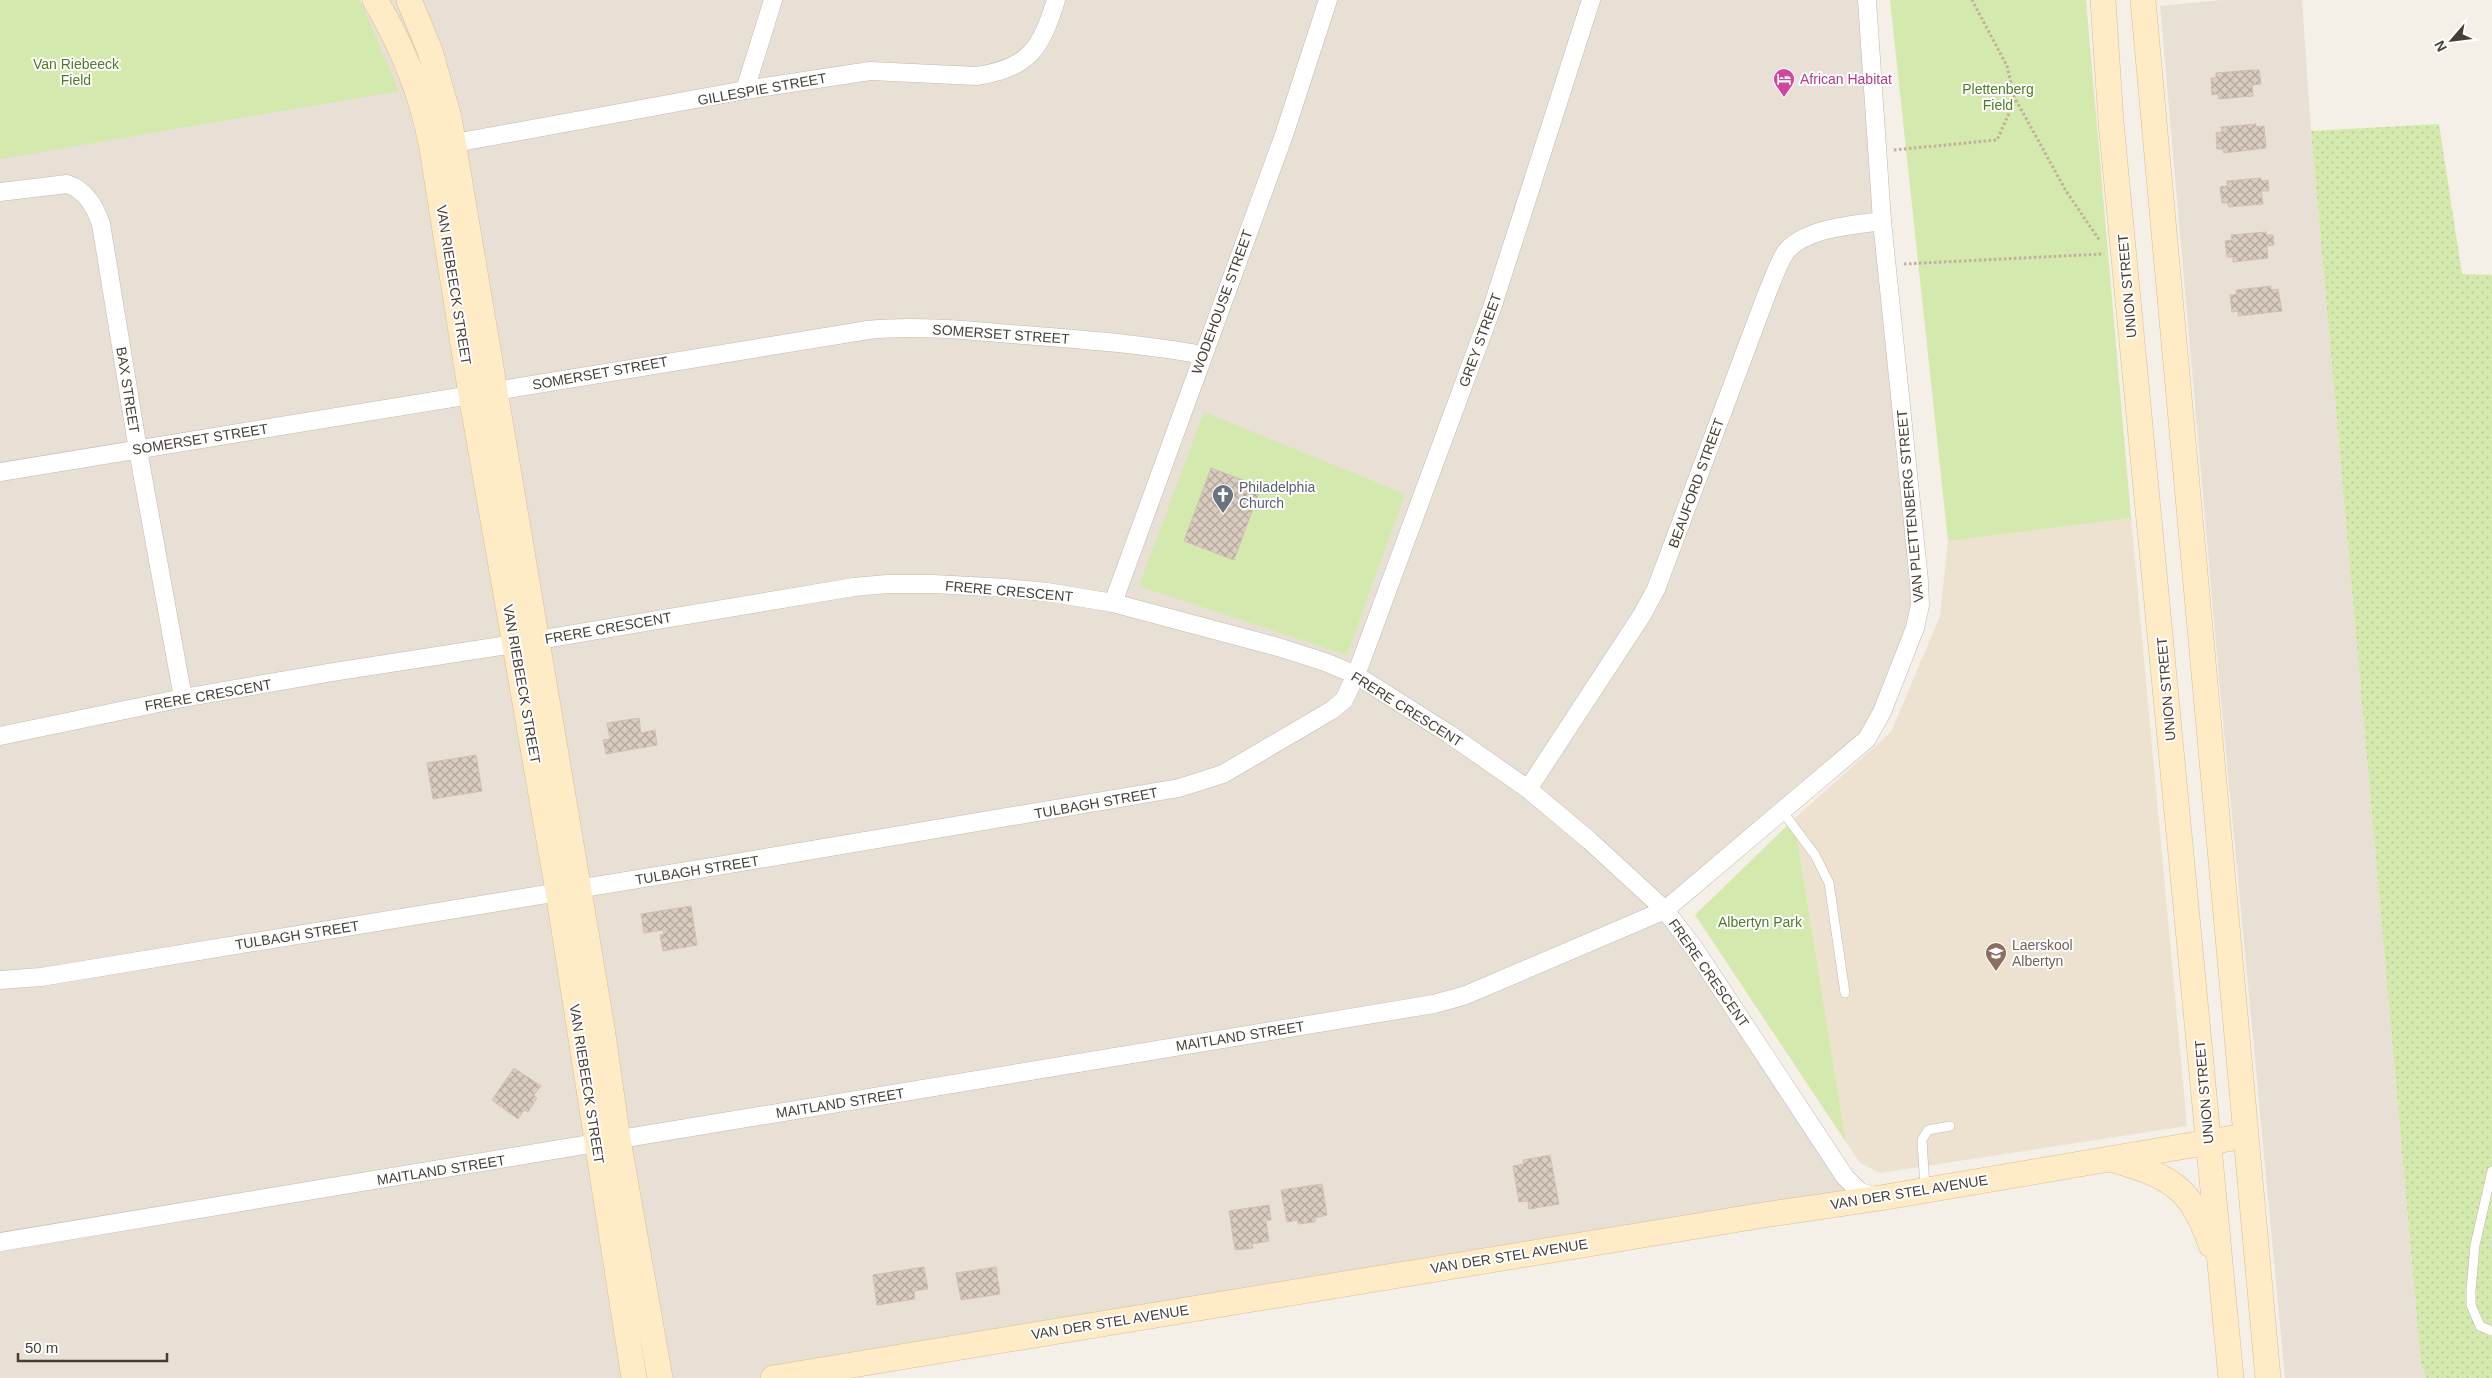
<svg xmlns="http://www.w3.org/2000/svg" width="2492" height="1378" font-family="Arial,sans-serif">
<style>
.residential{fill:#e8e0d5}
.education{fill:#ede2d0}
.grass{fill:url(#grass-dots)}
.park{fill:#d4e9ae}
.building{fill:url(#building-cross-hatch);stroke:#d1c0af}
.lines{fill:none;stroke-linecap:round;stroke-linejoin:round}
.lane-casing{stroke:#c3b8ac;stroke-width:10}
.street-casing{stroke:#c3b8ac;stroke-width:19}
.secondary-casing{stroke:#d5be96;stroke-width:26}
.path{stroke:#c2b09a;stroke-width:3;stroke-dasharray:2.5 2.5;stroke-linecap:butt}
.lane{stroke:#fff;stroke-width:9}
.street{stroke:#fff;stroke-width:18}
.secondary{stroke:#ffecc6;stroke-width:25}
.labels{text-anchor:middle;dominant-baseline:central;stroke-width:4;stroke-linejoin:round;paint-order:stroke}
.park-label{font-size:14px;fill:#4f7a27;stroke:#fff}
.hotel-label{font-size:14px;fill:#b23c85;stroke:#fff;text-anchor:start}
.street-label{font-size:14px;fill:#473f36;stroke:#fff}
.worship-label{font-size:14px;fill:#5b616d;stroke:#fff;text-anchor:start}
.education-label{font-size:14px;fill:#785e54;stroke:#fff;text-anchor:start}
</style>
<defs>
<pattern id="grass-dots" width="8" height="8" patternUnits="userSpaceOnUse" patternTransform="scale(1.25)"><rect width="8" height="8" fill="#d4e9ae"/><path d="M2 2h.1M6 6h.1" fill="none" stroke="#b7c996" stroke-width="1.8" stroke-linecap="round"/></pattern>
<pattern id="building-cross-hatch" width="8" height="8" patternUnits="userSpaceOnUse" patternTransform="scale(1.25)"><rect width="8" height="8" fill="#d9ccbf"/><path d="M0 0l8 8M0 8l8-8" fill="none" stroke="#b2a79c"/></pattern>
</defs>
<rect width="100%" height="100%" fill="#f4efe7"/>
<!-- residential -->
<g class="residential">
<path d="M 0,0 L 360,0 L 362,3 L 368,0 L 1867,0 L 1920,593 L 1871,734 L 1666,910 L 1855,1194 L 771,1378 L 0,1378 Z"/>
<path d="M 2222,0 L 2302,0 L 2311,131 L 2421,1365 L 2426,1378 L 2285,1378 L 2219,678 L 2160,6 Z"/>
</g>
<!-- education -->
<path class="education" d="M 2131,518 L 2187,1126 L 1880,1173 L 1860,1163 L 1846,1142 L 1794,819 L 1891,732 L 1940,616 L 1948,541 Z"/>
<!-- grass -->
<path class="grass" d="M 2439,124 L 2462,274 L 2492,275 L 2492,1378 L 2426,1378 L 2421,1365 L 2311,131 Z"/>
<!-- park -->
<g class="park">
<path d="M 0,0 L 360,0 L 399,91 L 0,159 Z"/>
<path d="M 1890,0 L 2086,0 L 2131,518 L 1948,541 Z"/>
<path d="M 1204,412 L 1405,494 L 1347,655 L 1139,586 Z"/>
<path d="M 1794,819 L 1846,1142 L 1695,915 Z"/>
</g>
<!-- building -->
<g class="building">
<path d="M 2251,70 L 2259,70 L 2261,84 L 2252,85 L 2253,96 L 2219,99 L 2218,94 L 2212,95 L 2211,78 L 2216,78 L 2216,73 Z"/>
<path d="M 2256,124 L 2256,127 L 2264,126 L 2266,148 L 2224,153 L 2223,149 L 2217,149 L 2216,133 L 2222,132 L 2221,127 Z"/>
<path d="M 2261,178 L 2261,181 L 2268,180 L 2269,191 L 2261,191 L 2263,204 L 2229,207 L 2228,203 L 2222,203 L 2220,187 L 2227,186 L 2227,181 Z"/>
<path d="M 2266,232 L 2266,235 L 2273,235 L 2274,245 L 2267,246 L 2268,258 L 2233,262 L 2233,257 L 2227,257 L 2225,241 L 2232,240 L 2231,235 Z"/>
<path d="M 2271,286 L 2271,290 L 2278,289 L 2282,311 L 2238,316 L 2238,311 L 2232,312 L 2230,295 L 2237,294 L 2236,290 Z"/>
<path d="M 1211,468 L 1261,487 L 1234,560 L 1184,541 Z"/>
<path d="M 639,718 L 641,733 L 655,730 L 657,745 L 606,754 L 603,740 L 610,739 L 607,723 Z"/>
<path d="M 476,755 L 482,791 L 433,799 L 427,763 Z"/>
<path d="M 691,906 L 697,945 L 663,951 L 660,935 L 664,934 L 663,930 L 644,933 L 641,914 Z"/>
<path d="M 514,1068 L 541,1086 L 534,1095 L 537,1098 L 528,1112 L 524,1110 L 518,1119 L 492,1100 Z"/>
<path d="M 1550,1155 L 1559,1204 L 1529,1209 L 1528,1201 L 1519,1202 L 1513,1166 L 1524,1164 L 1523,1160 Z"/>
<path d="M 1322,1184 L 1327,1215 L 1315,1218 L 1315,1222 L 1298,1224 L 1298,1220 L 1287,1222 L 1281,1190 Z"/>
<path d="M 1269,1205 L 1271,1220 L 1266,1221 L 1269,1241 L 1252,1244 L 1253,1248 L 1235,1250 L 1229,1211 Z"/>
<path d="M 924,1267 L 928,1289 L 914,1291 L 915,1299 L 877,1305 L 873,1275 Z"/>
<path d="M 996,1267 L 1000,1294 L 961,1300 L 956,1273 Z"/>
</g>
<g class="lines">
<!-- lane casing -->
<g class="lane-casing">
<g id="lane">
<path d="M 1782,811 L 1815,855 L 1829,883 L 1845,993"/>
<path d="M 2492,1171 L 2475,1245 L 2471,1290 L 2471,1305 L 2480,1326 L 2492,1331"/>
<path d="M 1925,1188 L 1922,1140 L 1928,1130 L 1950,1126"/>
</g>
</g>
<!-- street casing -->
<g class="street-casing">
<g id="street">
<path d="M 745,90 L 773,0"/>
<path d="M 444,145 L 745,90 L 870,71 L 976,76 C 1029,69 1041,48 1056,0"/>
<path d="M 0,192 L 67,184 C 86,190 95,207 101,224 L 138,450 L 183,698"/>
<path d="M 0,472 L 868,330 C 920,325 973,331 1024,335 C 1084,340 1144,344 1203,355"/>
<path d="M 1113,603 L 1284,135 L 1328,0"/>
<path d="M 0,736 L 183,698 L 333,672 L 514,644 L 854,587 L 887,584 L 934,584 L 1006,588 L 1047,592 L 1113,603 L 1278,647 L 1325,662 L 1356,675 L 1449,734 L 1528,789 L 1590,841 L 1665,910 L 1694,948 L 1845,1177 L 1860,1192 L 1877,1197"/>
<path d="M 1528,789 L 1642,615 L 1656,589 L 1766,296 C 1772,282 1777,266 1785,253 C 1803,228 1853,225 1882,221"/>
<path d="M 0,980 L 41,977 C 421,914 800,854 1179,788 L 1223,774 L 1332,710 L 1344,700 L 1356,675 L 1493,305 L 1591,0"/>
<path d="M 0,1242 L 1434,1004 L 1466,995 L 1665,910 L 1867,739 L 1882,712 L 1915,628 L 1920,605 L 1919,581 L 1882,221 L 1867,0"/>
</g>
</g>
<!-- secondary casing -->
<g class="secondary-casing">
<g id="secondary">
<path d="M 375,0 C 403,47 422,94 432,148 L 471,394 L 558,891 L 634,1378"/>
<path d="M 409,0 L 430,51 L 449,118 L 602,1028 L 618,1140 L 660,1378"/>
<path d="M 2103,0 L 2111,122 L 2231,1378"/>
<path d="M 2143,0 L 2268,1378"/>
<path d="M 2114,1160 C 2171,1177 2191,1187 2211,1245"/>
<path d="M 773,1378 L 1770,1214 L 1880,1198 L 2245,1136"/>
</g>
</g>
<!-- path -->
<g class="path">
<path d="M 2016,100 L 2066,191 L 2100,241"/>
<path d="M 1894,150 L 1997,140 L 2015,100 L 2007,66 L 1972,0"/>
<path d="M 1904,264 L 2103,254"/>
</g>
<!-- lane -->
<use href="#lane" class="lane"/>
<!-- street -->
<use href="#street" class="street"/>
<!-- secondary -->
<use href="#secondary" class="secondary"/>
</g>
<!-- icons -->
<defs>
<g id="hotel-pin" transform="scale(1.125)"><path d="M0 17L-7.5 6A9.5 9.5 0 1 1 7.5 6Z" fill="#d1479c" stroke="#fff"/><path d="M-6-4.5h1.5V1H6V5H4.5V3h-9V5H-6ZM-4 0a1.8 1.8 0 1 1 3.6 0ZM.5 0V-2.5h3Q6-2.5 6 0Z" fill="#fff"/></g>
<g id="church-pin" transform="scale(1.125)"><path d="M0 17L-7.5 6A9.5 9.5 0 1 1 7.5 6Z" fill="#6b7280" stroke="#fff"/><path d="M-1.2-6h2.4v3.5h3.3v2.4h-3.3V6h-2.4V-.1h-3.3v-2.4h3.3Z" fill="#fff"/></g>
<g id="school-pin" transform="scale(1.125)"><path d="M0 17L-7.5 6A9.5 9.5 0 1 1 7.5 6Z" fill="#8d6e63" stroke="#fff"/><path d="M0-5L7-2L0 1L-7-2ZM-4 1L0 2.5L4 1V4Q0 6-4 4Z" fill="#fff"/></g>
</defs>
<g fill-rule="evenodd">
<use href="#hotel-pin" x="1784" y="79"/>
<use href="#church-pin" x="1223" y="495"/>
<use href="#school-pin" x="1996" y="953"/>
</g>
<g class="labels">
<!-- park labels -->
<g class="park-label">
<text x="76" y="64">Van Riebeeck<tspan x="76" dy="16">Field</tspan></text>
<text x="1998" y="89">Plettenberg<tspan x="1998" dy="16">Field</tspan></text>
<text x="1760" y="922">Albertyn Park</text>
</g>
<!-- hotel labels -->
<g class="hotel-label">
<text x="1800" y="79">African Habitat</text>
</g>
<!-- street labels -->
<g class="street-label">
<text transform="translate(762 89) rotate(-10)">GILLESPIE STREET</text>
<text transform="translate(454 285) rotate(81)">VAN RIEBEECK STREET</text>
<text transform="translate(2127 286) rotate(-95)">UNION STREET</text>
<text transform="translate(1222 302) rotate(-70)">WODEHOUSE STREET</text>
<text transform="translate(1001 334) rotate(4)">SOMERSET STREET</text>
<text transform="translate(1480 340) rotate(-70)">GREY STREET</text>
<text transform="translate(600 373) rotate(-10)">SOMERSET STREET</text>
<text transform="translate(128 390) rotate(81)">BAX STREET</text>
<text transform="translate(200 439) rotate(-9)">SOMERSET STREET</text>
<text transform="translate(1696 483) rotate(-70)">BEAUFORD STREET</text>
<text transform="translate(1910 506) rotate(-95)">VAN PLETTENBERG STREET</text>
<text transform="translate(1009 591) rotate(5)">FRERE CRESCENT</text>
<text transform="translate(608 628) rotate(-10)">FRERE CRESCENT</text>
<text transform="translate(522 684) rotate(80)">VAN RIEBEECK STREET</text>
<text transform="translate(2166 689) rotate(-95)">UNION STREET</text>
<text transform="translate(208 695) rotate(-10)">FRERE CRESCENT</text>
<text transform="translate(1407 709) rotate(32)">FRERE CRESCENT</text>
<text transform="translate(1096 803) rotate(-10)">TULBAGH STREET</text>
<text transform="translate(697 870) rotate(-9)">TULBAGH STREET</text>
<text transform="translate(297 935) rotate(-9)">TULBAGH STREET</text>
<text transform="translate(1709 973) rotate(55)">FRERE CRESCENT</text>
<text transform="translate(1240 1036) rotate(-9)">MAITLAND STREET</text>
<text transform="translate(587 1084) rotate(81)">VAN RIEBEECK STREET</text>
<text transform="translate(2204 1092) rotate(-95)">UNION STREET</text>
<text transform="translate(840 1103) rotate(-9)">MAITLAND STREET</text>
<text transform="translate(441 1170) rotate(-9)">MAITLAND STREET</text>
<text transform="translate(1909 1192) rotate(-9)">VAN DER STEL AVENUE</text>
<text transform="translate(1509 1256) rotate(-9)">VAN DER STEL AVENUE</text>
<text transform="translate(1110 1322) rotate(-9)">VAN DER STEL AVENUE</text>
</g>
<!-- worship labels -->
<g class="worship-label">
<text x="1239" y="487">Philadelphia<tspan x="1239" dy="16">Church</tspan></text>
</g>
<!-- education labels -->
<g class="education-label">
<text x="2012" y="945">Laerskool<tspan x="2012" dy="16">Albertyn</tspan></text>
</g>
</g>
<!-- north arrow -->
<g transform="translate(2452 40) rotate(242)" stroke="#ffffff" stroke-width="4" paint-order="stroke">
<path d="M0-4L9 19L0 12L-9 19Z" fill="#473f36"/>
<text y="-8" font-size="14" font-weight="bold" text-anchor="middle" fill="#473f36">N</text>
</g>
<!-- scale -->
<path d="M18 1353v8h149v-8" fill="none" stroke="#473f36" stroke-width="2.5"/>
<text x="25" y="1353" font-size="15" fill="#473f36" stroke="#ffffff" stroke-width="4" paint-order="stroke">50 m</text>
</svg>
